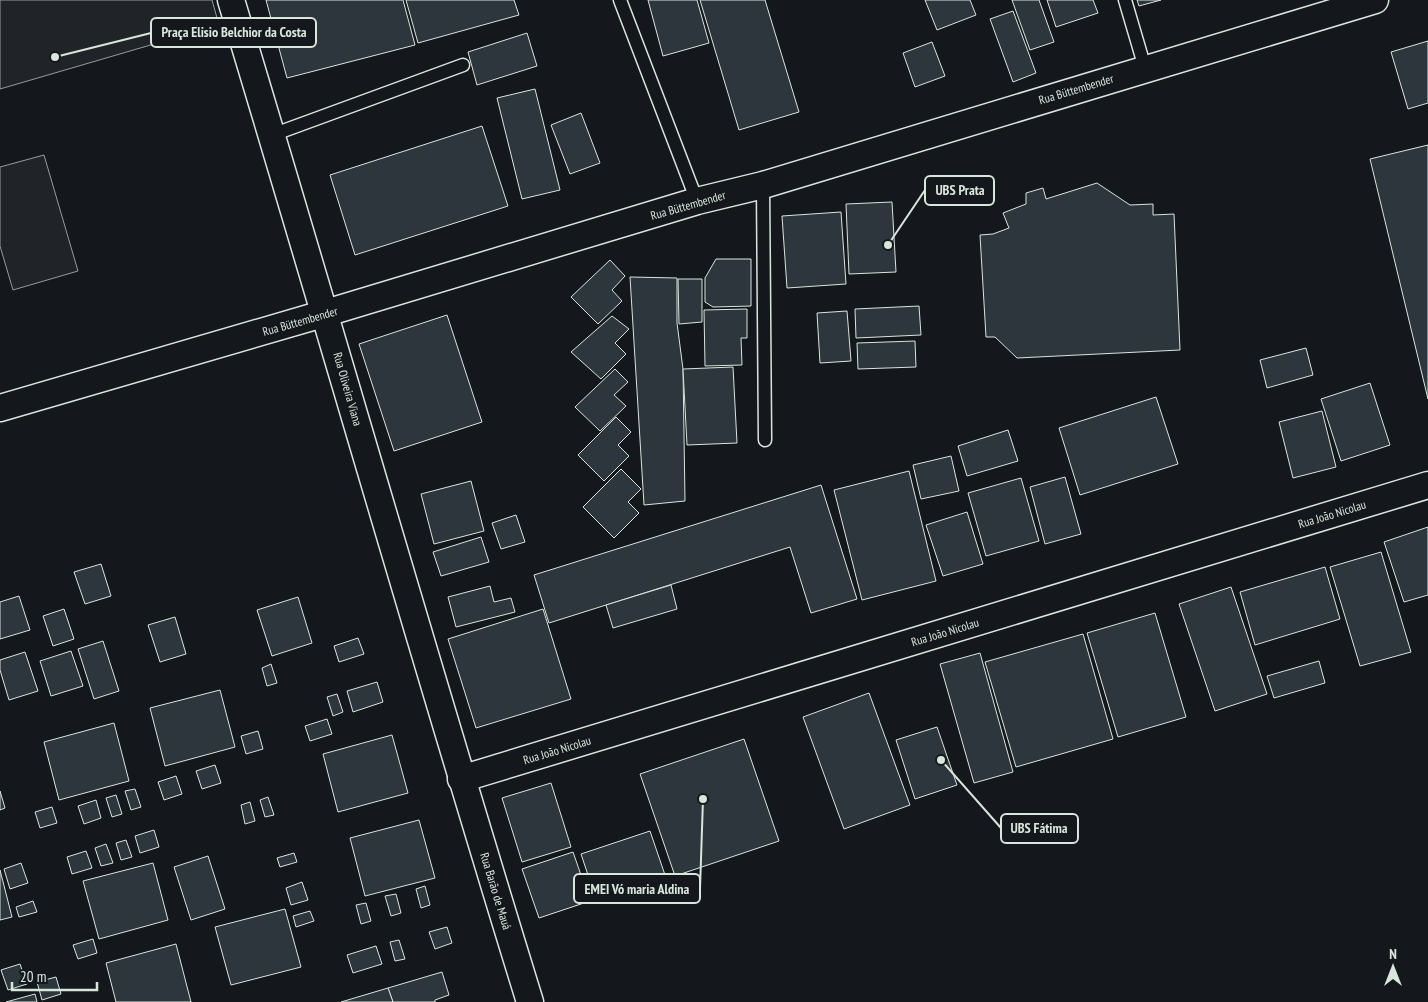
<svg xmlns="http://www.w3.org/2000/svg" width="1428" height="1002" font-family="'PT Sans Narrow',sans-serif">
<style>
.green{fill:#202428;stroke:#939e99}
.building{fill:#2c363c;stroke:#d8e6dc}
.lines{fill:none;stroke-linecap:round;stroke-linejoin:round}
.lane-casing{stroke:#d8e6dc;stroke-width:15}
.street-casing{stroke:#d8e6dc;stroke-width:29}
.lane{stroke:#14181c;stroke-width:12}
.street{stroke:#14181c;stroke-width:26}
.labels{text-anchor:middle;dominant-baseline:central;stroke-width:4;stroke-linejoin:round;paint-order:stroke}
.street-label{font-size:12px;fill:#d8e6dc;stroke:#14181c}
.leader{fill:none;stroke:#d8e6dc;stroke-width:2}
.callout-dot{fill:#d8e6dc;stroke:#14181c;stroke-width:2}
.callout{fill:#14181c;stroke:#d8e6dc;stroke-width:2}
.callout-label{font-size:14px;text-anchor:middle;font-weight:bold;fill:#d8e6dc}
</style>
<rect width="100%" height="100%" fill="#14181c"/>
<!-- green -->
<g class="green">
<path d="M 0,0 L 212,0 L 219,25 L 0,89 Z"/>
<path d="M 44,155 L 78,271 L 13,290 L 0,246 L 0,167 Z"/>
</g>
<!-- building -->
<g class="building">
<path d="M 266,0 L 403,0 L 415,45 L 287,78 Z"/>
<path d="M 406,0 L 514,0 L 519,15 L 418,43 Z"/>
<path d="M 648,0 L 697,0 L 709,43 L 663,56 Z"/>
<path d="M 700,0 L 765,0 L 799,112 L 739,130 Z"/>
<path d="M 925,0 L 970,0 L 976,15 L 937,30 Z"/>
<path d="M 1012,0 L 1039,0 L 1054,42 L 1030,50 Z"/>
<path d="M 1047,0 L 1093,0 L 1098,13 L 1056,27 Z"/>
<path d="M 1137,0 L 1161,0 L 1139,6 Z"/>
<path d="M 1013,11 L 1036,73 L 1013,82 L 990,19 Z"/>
<path d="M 527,33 L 537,66 L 477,85 L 468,52 Z"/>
<path d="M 1428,41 L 1428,103 L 1408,109 L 1391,52 Z"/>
<path d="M 932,42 L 945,76 L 915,87 L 903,53 Z"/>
<path d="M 535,89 L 560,190 L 522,199 L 497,98 Z"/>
<path d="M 581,113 L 600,163 L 570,174 L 551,125 Z"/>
<path d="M 482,126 L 508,206 L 355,255 L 330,175 Z"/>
<path d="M 1428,145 L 1428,399 L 1370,159 Z"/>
<path d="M 1097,183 L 1130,205 L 1153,204 L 1153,215 L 1174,214 L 1180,350 L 1017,358 L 995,337 L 986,337 L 980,235 L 993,234 L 1009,228 L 1003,213 L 1026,204 L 1026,193 L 1043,188 L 1046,199 Z"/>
<path d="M 892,202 L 896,272 L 849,274 L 846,204 Z"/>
<path d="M 841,212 L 846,284 L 787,288 L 782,216 Z"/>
<path d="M 716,259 L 751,259 L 751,306 L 713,307 L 705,302 L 705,278 Z"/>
<path d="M 610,260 L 625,276 L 612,290 L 622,301 L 598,324 L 571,297 Z"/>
<path d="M 630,277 L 677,278 L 677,323 L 683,369 L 685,501 L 644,505 Z"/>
<path d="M 678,279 L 702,279 L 702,322 L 679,324 Z"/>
<path d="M 919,306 L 921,335 L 856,338 L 855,309 Z"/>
<path d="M 747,309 L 747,338 L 741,338 L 742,365 L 705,366 L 704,310 Z"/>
<path d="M 847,311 L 851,361 L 820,363 L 817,313 Z"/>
<path d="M 447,315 L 482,422 L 394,451 L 359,344 Z"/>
<path d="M 612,316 L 629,329 L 615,343 L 626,354 L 601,379 L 571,352 Z"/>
<path d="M 915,341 L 916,367 L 858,369 L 857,343 Z"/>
<path d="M 1306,348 L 1313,375 L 1267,388 L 1260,360 Z"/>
<path d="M 733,367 L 737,443 L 687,445 L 683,369 Z"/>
<path d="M 615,369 L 628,382 L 614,395 L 626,406 L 600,431 L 575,407 Z"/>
<path d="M 1370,383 L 1390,445 L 1341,461 L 1321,399 Z"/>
<path d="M 1156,397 L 1178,464 L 1080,495 L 1059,428 Z"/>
<path d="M 1322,411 L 1336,467 L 1293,478 L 1279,422 Z"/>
<path d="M 616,417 L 631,432 L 618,445 L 629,456 L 604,481 L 578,455 Z"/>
<path d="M 1008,430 L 1018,461 L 967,476 L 958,446 Z"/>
<path d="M 951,456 L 959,491 L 921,499 L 913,465 Z"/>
<path d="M 621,469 L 641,489 L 628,502 L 639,513 L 614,538 L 583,507 Z"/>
<path d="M 909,471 L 936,581 L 862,600 L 834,490 Z"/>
<path d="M 1065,477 L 1081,534 L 1045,544 L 1030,487 Z"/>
<path d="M 1021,478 L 1039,541 L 986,556 L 968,493 Z"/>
<path d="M 471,481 L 484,531 L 434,544 L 421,494 Z"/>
<path d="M 821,485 L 857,599 L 811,613 L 790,547 L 549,623 L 534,575 Z"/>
<path d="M 967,512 L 983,564 L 943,576 L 926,525 Z"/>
<path d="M 516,515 L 525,542 L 501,549 L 492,523 Z"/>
<path d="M 1428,527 L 1428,595 L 1404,602 L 1384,542 Z"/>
<path d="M 481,537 L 489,562 L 441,576 L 433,552 Z"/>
<path d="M 1381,552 L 1411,652 L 1360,666 L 1330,567 Z"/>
<path d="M 101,564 L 111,596 L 85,604 L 74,572 Z"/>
<path d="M 1325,567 L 1340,619 L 1255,645 L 1240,592 Z"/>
<path d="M 671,585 L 677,609 L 613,628 L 606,605 Z"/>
<path d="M 490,586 L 494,602 L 511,598 L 515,612 L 456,627 L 448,597 Z"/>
<path d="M 1231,587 L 1267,694 L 1215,711 L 1179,604 Z"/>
<path d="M 19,596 L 30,630 L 0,639 L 0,602 Z"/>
<path d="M 298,597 L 312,643 L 272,656 L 257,610 Z"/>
<path d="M 64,609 L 74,639 L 53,646 L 43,616 Z"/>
<path d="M 543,609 L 571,699 L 476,728 L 448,639 Z"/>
<path d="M 1155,613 L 1186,717 L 1118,737 L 1087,633 Z"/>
<path d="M 175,617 L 186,654 L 160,662 L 148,625 Z"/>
<path d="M 1083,634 L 1113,739 L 1016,767 L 985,662 Z"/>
<path d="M 358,638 L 364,654 L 339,662 L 334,646 Z"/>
<path d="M 103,641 L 119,691 L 94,699 L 78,649 Z"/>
<path d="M 71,651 L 83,686 L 51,696 L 40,661 Z"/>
<path d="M 25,652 L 38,691 L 9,700 L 0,670 L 0,660 Z"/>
<path d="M 980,653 L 1013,772 L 974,783 L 940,664 Z"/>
<path d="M 1319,661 L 1325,683 L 1274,698 L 1267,676 Z"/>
<path d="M 271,664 L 277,683 L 267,686 L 262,668 Z"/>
<path d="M 377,682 L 383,702 L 353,712 L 347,691 Z"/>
<path d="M 220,690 L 235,747 L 165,766 L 150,708 Z"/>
<path d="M 869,693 L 910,805 L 844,829 L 803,717 Z"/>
<path d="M 337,694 L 343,712 L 333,716 L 327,697 Z"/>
<path d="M 327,719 L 332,734 L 310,741 L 305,726 Z"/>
<path d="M 114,723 L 129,781 L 59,800 L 44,742 Z"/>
<path d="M 937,727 L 957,785 L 915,799 L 896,740 Z"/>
<path d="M 258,731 L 263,749 L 246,754 L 241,736 Z"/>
<path d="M 392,735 L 408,793 L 338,812 L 323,754 Z"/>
<path d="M 744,739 L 779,841 L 675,876 L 640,774 Z"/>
<path d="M 215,765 L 221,783 L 202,789 L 196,771 Z"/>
<path d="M 176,776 L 182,794 L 164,800 L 158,782 Z"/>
<path d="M 551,783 L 571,847 L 522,862 L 502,798 Z"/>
<path d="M 135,789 L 141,807 L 131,810 L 125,791 Z"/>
<path d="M 0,791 L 5,808 L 0,810 Z"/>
<path d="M 116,795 L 122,814 L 112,817 L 106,798 Z"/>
<path d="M 268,797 L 274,815 L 265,817 L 260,800 Z"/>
<path d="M 96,800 L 101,818 L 84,824 L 78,806 Z"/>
<path d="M 250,802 L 255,821 L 245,824 L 241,805 Z"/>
<path d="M 52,807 L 57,823 L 40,828 L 35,812 Z"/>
<path d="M 419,820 L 435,878 L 365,896 L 350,838 Z"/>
<path d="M 154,830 L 159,847 L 140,853 L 135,836 Z"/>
<path d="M 650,831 L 665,875 L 596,899 L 581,854 Z"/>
<path d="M 126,840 L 132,857 L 121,860 L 116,843 Z"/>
<path d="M 106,844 L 113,863 L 101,866 L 95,848 Z"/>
<path d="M 86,851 L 92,868 L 72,874 L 67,857 Z"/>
<path d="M 573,852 L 590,901 L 539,918 L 522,869 Z"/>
<path d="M 294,853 L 297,862 L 280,867 L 277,858 Z"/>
<path d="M 208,856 L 225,909 L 191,920 L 174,867 Z"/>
<path d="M 21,863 L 28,883 L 10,889 L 4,869 Z"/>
<path d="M 153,863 L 168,920 L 99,939 L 83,881 Z"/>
<path d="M 0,870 L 12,917 L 0,920 Z"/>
<path d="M 302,882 L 308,900 L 291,905 L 286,888 Z"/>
<path d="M 425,886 L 430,905 L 421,908 L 416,889 Z"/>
<path d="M 396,894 L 401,913 L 391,916 L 385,896 Z"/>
<path d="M 33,901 L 37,912 L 19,917 L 16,907 Z"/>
<path d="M 366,903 L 371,921 L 361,924 L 356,905 Z"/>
<path d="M 285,909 L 301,967 L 231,985 L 215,927 Z"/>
<path d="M 310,911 L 314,921 L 296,927 L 293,916 Z"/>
<path d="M 447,927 L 452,943 L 435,949 L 429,932 Z"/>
<path d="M 93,939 L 97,953 L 78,959 L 73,945 Z"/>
<path d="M 399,940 L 405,959 L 395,961 L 390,942 Z"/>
<path d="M 176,944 L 191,1002 L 116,1002 L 106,963 Z"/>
<path d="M 376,946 L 382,964 L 353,973 L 347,955 Z"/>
<path d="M 20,964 L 27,984 L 8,990 L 1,970 Z"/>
<path d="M 442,972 L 449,995 L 435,1000 L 435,1002 L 393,1002 L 388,988 Z"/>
<path d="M 56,977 L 61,994 L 42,1000 L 37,982 Z"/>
<path d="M 388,988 L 393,1002 L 341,1002 Z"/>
<path d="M 35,994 L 37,1002 L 6,1002 Z"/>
</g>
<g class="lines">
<!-- lane casing -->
<g class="lane-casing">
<g id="lane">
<path d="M 620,0 L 697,201"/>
<path d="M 1125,0 L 1145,68"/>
<path d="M 272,135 L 463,65"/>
<path d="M 763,185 L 765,440"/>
</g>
</g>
<!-- street casing -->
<g class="street-casing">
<g id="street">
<path d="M 231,0 C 332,334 427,669 530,1002"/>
<path d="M 0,408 L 326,313 L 697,201 L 763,185 L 1375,0"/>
<path d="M 461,779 L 1428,485"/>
</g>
</g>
<!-- lane -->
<use href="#lane" class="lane"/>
<!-- street -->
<use href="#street" class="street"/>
</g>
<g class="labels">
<!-- street labels -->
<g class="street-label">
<text transform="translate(1076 89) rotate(-17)">Rua Büttembender</text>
<text transform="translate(688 205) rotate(-16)">Rua Büttembender</text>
<text transform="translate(300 321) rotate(-16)">Rua Büttembender</text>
<text transform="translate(348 389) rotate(74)">Rua Oliveira Viana</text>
<text transform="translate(1332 514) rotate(-17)">Rua João Nicolau</text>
<text transform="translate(945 632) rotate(-17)">Rua João Nicolau</text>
<text transform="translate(557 750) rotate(-17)">Rua João Nicolau</text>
<text transform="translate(496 891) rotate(73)">Rua Barão de Mauá</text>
</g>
</g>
<!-- callouts -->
<path class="leader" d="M55 57L151 33M888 245L925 190M941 760L1001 828M703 799L700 889"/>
<g class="callout-dot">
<circle cx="55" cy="57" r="5"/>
<circle cx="888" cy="245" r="5"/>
<circle cx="941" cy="760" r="5"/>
<circle cx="703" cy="799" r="5"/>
</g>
<g class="callout">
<rect x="151" y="18" width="165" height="29" rx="5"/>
<rect x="925" y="176" width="69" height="29" rx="5"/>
<rect x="1001" y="814" width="77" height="29" rx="5"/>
<rect x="574" y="874" width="126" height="29" rx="5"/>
</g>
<g class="callout-label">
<text x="234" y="37">Praça Elisio Belchior da Costa</text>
<text x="960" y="195">UBS Prata</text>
<text x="1039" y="833">UBS Fátima</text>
<text x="637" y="894">EMEI Vó maria Aldina</text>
</g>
<!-- north arrow -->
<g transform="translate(1393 967)" stroke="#14181c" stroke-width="4" paint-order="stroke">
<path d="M0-4L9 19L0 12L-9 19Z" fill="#d8e6dc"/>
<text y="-8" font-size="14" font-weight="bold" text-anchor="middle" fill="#d8e6dc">N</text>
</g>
<!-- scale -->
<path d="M12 982v8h85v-8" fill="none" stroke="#d8e6dc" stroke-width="2.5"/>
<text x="20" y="982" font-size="15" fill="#d8e6dc" stroke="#14181c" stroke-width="4" paint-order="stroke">20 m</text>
</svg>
